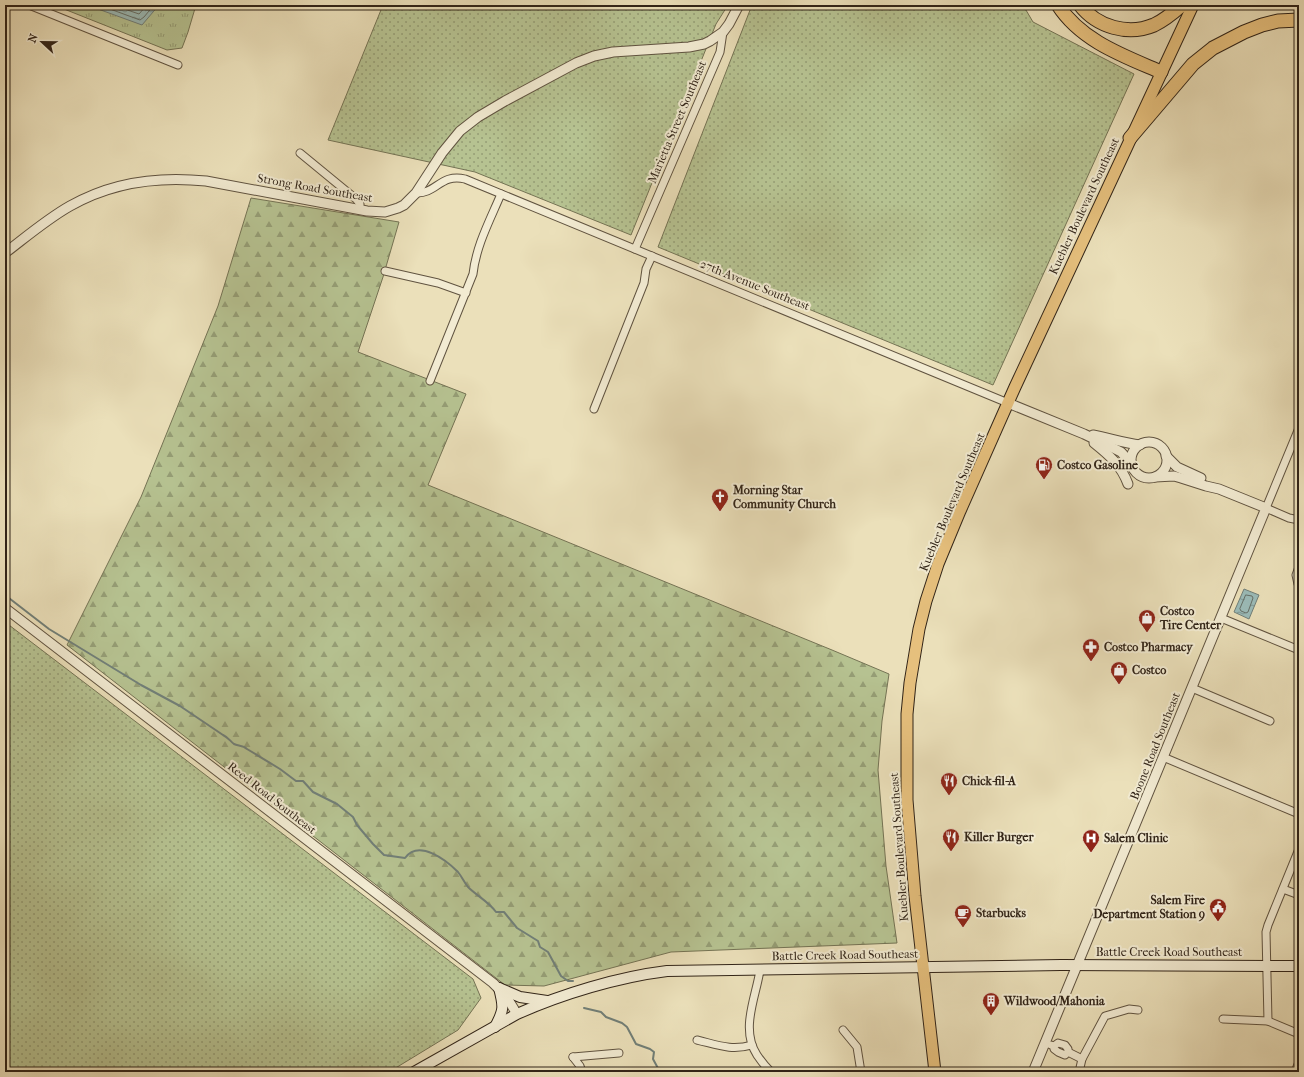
<svg xmlns="http://www.w3.org/2000/svg" width="1304" height="1077" font-family="'IM FELL French Canon',serif">
<style>
.grass{fill:url(#grass-dots);stroke:#747354}
.forest{fill:url(#forest-firs);stroke:#747354}
.park{fill:url(#park-tufts);stroke:#747354}
.water{fill:url(#water-ripples);stroke:#717f78}
.lines{fill:none;stroke-linecap:round;stroke-linejoin:round}
.shore{stroke:#667068;stroke-width:1}
.stream{stroke:#717f78;stroke-width:2}
.minor-casing{stroke:#605340;stroke-width:9}
.tertiary-casing{stroke:#605340;stroke-width:11}
.secondary-casing{stroke:#312418;stroke-width:12}
.primary-casing{stroke:#312418;stroke-width:13}
.motorway-casing{stroke:#312418;stroke-width:15}
.minor{stroke:#f2ebd2;stroke-width:7}
.tertiary{stroke:#f2ebd2;stroke-width:9}
.secondary{stroke:#f2ebd2;stroke-width:10}
.primary{stroke:#e6c07d;stroke-width:11}
.motorway{stroke:#e6c07d;stroke-width:13}
.labels{text-anchor:middle;dominant-baseline:central;stroke-width:4;stroke-linejoin:round;paint-order:stroke}
.street-label{font-size:12px;fill:#312418;stroke:#f2ebd2}
.poi-label{font-size:12px;font-weight:bold;fill:#312418;stroke:#f2ebd2;text-anchor:start}
</style>
<defs>
<pattern id="grass-dots" width="8" height="8" patternUnits="userSpaceOnUse"><rect width="8" height="8" fill="#b6c291"/><path d="M2 2h.1M6 6h.1" fill="none" stroke="#959d75" stroke-width="1.8" stroke-linecap="round"/></pattern>
<pattern id="forest-firs" width="22" height="20" patternUnits="userSpaceOnUse"><rect width="22" height="20" fill="#b6c291"/><path d="M5 1l3.5 6h-7zM16 11l3.5 6h-7z" fill="#959d75"/></pattern>
<pattern id="park-tufts" width="24" height="20" patternUnits="userSpaceOnUse"><rect width="24" height="20" fill="#b6c291"/><path d="M3 7l-1-3M5 7V3M7 7l1-3M15 17l-1-3M17 17v-4M19 17l1-3" fill="none" stroke="#959d75"/></pattern>
<pattern id="water-ripples" width="26" height="14" patternUnits="userSpaceOnUse"><rect width="26" height="14" fill="#9bbbb8"/><path d="M2 4q2-2 4 0t4 0M15 11q2-2 4 0t4 0" fill="none" stroke="#7f9895"/></pattern>
</defs>
<rect width="100%" height="100%" fill="#ebe0ba"/>
<filter id="stains"><feTurbulence type="fractalNoise" baseFrequency=".005" numOctaves="4"/><feColorMatrix values="0 0 0 0 .2 0 0 0 0 .09 0 0 0 0 .02 0 0 0 .5 -.17"/></filter>
<radialGradient id="worn" r=".72"><stop offset=".6" stop-color="#630" stop-opacity="0"/><stop offset="1" stop-color="#630" stop-opacity=".3"/></radialGradient>
<!-- grass -->
<g class="grass">
<path d="M 383,5 L 728,5 L 716,24 L 631,235 L 475,172 L 328,140 Z"/>
<path d="M 752,5 L 1023,5 L 1033,22 L 1134,74 L 993,385 L 658,247 Z"/>
<path d="M 5,622 L 473,979 L 481,998 L 458,1030 L 389,1072 L 5,1072 Z"/>
</g>
<!-- forest -->
<path class="forest" d="M 251,198 L 399,222 L 383,277 L 358,352 L 466,394 L 428,485 L 832,650 L 889,674 L 882,721 L 878,770 L 886,866 L 897,943 L 671,952 L 544,986 L 505,985 L 67,645 L 141,497 L 218,306 Z"/>
<!-- park -->
<path class="park" d="M 54,5 L 196,5 L 188,32 L 182,48 L 167,50 Z"/>
<!-- water -->
<g class="water">
<path d="M 87,5 L 159,5 L 142,25 Z"/>
<path d="M 1244,589 L 1259,595 L 1249,619 L 1234,612 Z"/>
</g>
<g class="lines">
<!-- shore -->
<g class="shore">
<path d="M 99,5 L 140,20 L 144,17 L 154,5"/>
<path d="M 113,5 L 139,14 L 147,5"/>
<path d="M 1246,595 L 1252,596 L 1253,598 L 1248,612 L 1246,613 L 1241,611 L 1240,609 Z"/>
</g>
<!-- stream -->
<g class="stream">
<path d="M 5,595 L 49,629 L 141,685 L 180,706 L 223,735 C 229,738 230,741 234,744 C 238,746 243,745 247,749 L 280,769 L 296,781 L 303,781 L 313,792 L 337,804 L 353,817 L 357,825 L 373,844 L 384,855 L 405,858 C 419,839 446,860 458,872 C 462,877 464,882 468,887 C 477,896 489,902 496,912 L 504,912 L 517,928 L 538,941 L 540,947 L 548,952 L 561,976 L 568,981 L 573,981"/>
<path d="M 584,1008 L 601,1012 L 606,1017 L 622,1023 L 627,1027 L 636,1044 L 650,1049 L 654,1052 L 653,1059 L 660,1072"/>
</g>
<!-- minor casing -->
<g class="minor-casing">
<g id="minor">
<path d="M 29,5 L 178,65"/>
<path d="M 300,153 L 356,199 L 360,204 L 360,210"/>
<path d="M 416,193 C 436,194 441,173 465,179 L 1008,403"/>
<path d="M 635,249 L 720,52 L 723,32"/>
<path d="M 385,271 L 438,283 L 466,293"/>
<path d="M 430,381 L 473,274 C 476,246 490,220 501,194"/>
<path d="M 594,409 L 644,283 L 646,269 L 652,256"/>
<path d="M 1299,428 L 1266,508 L 1289,518 L 1299,520"/>
<path d="M 1298,584 L 1296,575 L 1299,567"/>
<path d="M 1221,618 L 1299,650"/>
<path d="M 1192,688 L 1270,721"/>
<path d="M 1163,757 L 1299,814"/>
<path d="M 1283,889 L 1299,895"/>
<path d="M 760,970 C 756,997 740,1029 757,1055 C 761,1061 766,1067 771,1072"/>
<path d="M 1223,1019 L 1268,1021 L 1299,1034"/>
<path d="M 1268,1021 L 1266,932 L 1268,925 L 1299,849"/>
<path d="M 843,1030 L 857,1047 L 861,1072"/>
<path d="M 697,1040 C 718,1045 731,1051 752,1045"/>
<path d="M 1051,1045 L 1054,1046 L 1058,1043 L 1065,1045 L 1068,1049 L 1068,1052"/>
<path d="M 1054,1046 L 1054,1049 L 1058,1052 L 1065,1055 L 1068,1052 L 1082,1059"/>
<path d="M 573,1057 L 619,1053"/>
<path d="M 573,1057 L 580,1066 L 582,1072"/>
<path d="M 1079,1072 L 1082,1059 L 1105,1016 L 1129,1009 L 1138,1010"/>
<path d="M 1295,1072 L 1299,1062"/>
</g>
</g>
<!-- tertiary casing -->
<g class="tertiary-casing">
<g id="tertiary">
<path d="M 5,253 C 26,237 47,219 70,206 C 112,182 158,176 206,181 L 367,211 L 385,212 L 398,208 L 404,205 L 416,193 L 442,153 L 460,131 L 478,117 L 505,101 L 576,63 L 594,56 L 613,52 L 689,47 L 704,44 L 710,41 L 723,32 L 729,24 L 739,5"/>
<path d="M 1008,403 L 1084,434 L 1113,448 L 1121,452 L 1132,464"/>
<path d="M 1093,435 C 1109,438 1124,443 1140,445"/>
<circle cx="1149" cy="460" r="18"/>
<path d="M 1094,443 C 1109,455 1121,465 1128,484"/>
<path d="M 1166,456 L 1177,467 L 1201,478"/>
<path d="M 5,608 L 493,983 L 506,996 L 517,1014"/>
<path d="M 1033,1072 L 1266,508 L 1219,489 L 1206,486 L 1181,478 L 1174,476 L 1155,477"/>
</g>
</g>
<!-- secondary casing -->
<g class="secondary-casing">
<g id="secondary">
<path d="M 499,988 L 520,997 L 547,1001"/>
<path d="M 495,1027 C 504,1010 504,1007 499,988"/>
<path d="M 414,1072 L 517,1014 C 562,994 618,977 667,971 L 1061,965 L 1299,966"/>
</g>
</g>
<!-- primary casing -->
<g class="primary-casing">
<path id="primary" d="M 935,1072 L 915,896 L 907,800 L 907,714 L 910,683 L 919,629 L 926,601 L 938,564 L 960,511 L 1015,387 L 1193,5"/>
</g>
<!-- motorway casing -->
<g class="motorway-casing">
<g id="motorway">
<path d="M 1058,5 C 1081,41 1124,56 1161,72"/>
<path d="M 1080,5 C 1097,27 1128,36 1154,25 C 1165,20 1173,13 1182,5"/>
<path d="M 1130,138 L 1193,64 L 1213,48 L 1244,32 L 1262,25 L 1278,21 L 1299,20"/>
</g>
</g>
<!-- minor -->
<use href="#minor" class="minor"/>
<!-- tertiary -->
<use href="#tertiary" class="tertiary"/>
<!-- secondary -->
<use href="#secondary" class="secondary"/>
<!-- primary -->
<use href="#primary" class="primary"/>
<!-- motorway -->
<use href="#motorway" class="motorway"/>
</g>
<!-- icons -->
<defs>
<g id="fuel-pin" transform="scale(0.9)"><path d="M0 17L-7.5 6A9.5 9.5 0 1 1 7.5 6Z" fill="#8f2418" stroke="#f2ebd2"/><path d="M-5.5-6h7V0h2V4h1.3V-2.5L3-4.5l.8-.8L6-3V5H2.5V1h-1V6h-7ZM-4.2-4.7v3.2H.2V-4.7Z" fill="#fff"/></g>
<g id="church-pin" transform="scale(0.9)"><path d="M0 17L-7.5 6A9.5 9.5 0 1 1 7.5 6Z" fill="#8f2418" stroke="#f2ebd2"/><path d="M-1.2-6h2.4v3.5h3.3v2.4h-3.3V6h-2.4V-.1h-3.3v-2.4h3.3Z" fill="#fff"/></g>
<g id="shop-pin" transform="scale(0.9)"><path d="M0 17L-7.5 6A9.5 9.5 0 1 1 7.5 6Z" fill="#8f2418" stroke="#f2ebd2"/><path d="M-5-2.5h2.3a2.7 3.5 0 0 1 5.4 0H5L5.5 6h-11ZM-1.5-2.5h3a1.5 2.3 0 0 0-3 0Z" fill="#fff"/></g>
<g id="pharmacy-pin" transform="scale(0.9)"><path d="M0 17L-7.5 6A9.5 9.5 0 1 1 7.5 6Z" fill="#8f2418" stroke="#f2ebd2"/><path d="M-2-6h4v4h4v4h-4v4h-4v-4h-4v-4h4Z" fill="#fff"/></g>
<g id="restaurant-pin" transform="scale(0.9)"><path d="M0 17L-7.5 6A9.5 9.5 0 1 1 7.5 6Z" fill="#8f2418" stroke="#f2ebd2"/><path d="M-5-6h1v4h1v-4h1v4h1v-4h1v5L-1.5 .5V6h-2V.5L-5-1ZM5-6V6H3V1.5H1.5Q1.5-4 5-6Z" fill="#fff"/></g>
<g id="hospital-pin" transform="scale(0.9)"><path d="M0 17L-7.5 6A9.5 9.5 0 1 1 7.5 6Z" fill="#8f2418" stroke="#f2ebd2"/><path d="M-5-5h3v3.5h4V-5h3V5h-3V1.5h-4V5h-3Z" fill="#fff"/></g>
<g id="civic-pin" transform="scale(0.9)"><path d="M0 17L-7.5 6A9.5 9.5 0 1 1 7.5 6Z" fill="#8f2418" stroke="#f2ebd2"/><path d="M-.6-6.5H3V-4.5H.6V-3L4-1V1h2V6H-6V1h2V-1L-.6-3ZM-1.2 2.5V6h2.4V2.5Z" fill="#fff"/></g>
<g id="cafe-pin" transform="scale(0.9)"><path d="M0 17L-7.5 6A9.5 9.5 0 1 1 7.5 6Z" fill="#8f2418" stroke="#f2ebd2"/><path d="M-5.5-4.5H6V0H3Q3 3.5 0 3.5H-2.5Q-5.5 3.5-5.5 0ZM3-3.2v2h1.7v-2ZM-6 4.5H4V6H-6Z" fill="#fff"/></g>
<g id="building-pin" transform="scale(0.9)"><path d="M0 17L-7.5 6A9.5 9.5 0 1 1 7.5 6Z" fill="#8f2418" stroke="#f2ebd2"/><path d="M-4-6H4V6H1V3H-1V6H-4ZM-2.5-4.3h1.7v1.8h-1.7ZM.8-4.3h1.7v1.8H.8ZM-2.5-1h1.7V.8h-1.7ZM.8-1h1.7V.8H.8Z" fill="#fff"/></g>
</defs>
<g fill-rule="evenodd">
<use href="#fuel-pin" x="1044" y="465"/>
<use href="#church-pin" x="720" y="497"/>
<use href="#shop-pin" x="1147" y="618"/>
<use href="#pharmacy-pin" x="1091" y="647"/>
<use href="#shop-pin" x="1119" y="670"/>
<use href="#restaurant-pin" x="949" y="781"/>
<use href="#restaurant-pin" x="951" y="837"/>
<use href="#hospital-pin" x="1091" y="838"/>
<use href="#civic-pin" x="1218" y="907"/>
<use href="#cafe-pin" x="963" y="913"/>
<use href="#building-pin" x="991" y="1001"/>
</g>
<g class="labels">
<!-- street labels -->
<g class="street-label">
<text transform="translate(677 122) rotate(-67)">Marietta Street Southeast</text>
<text transform="translate(315 188) rotate(10)">Strong Road Southeast</text>
<text transform="translate(1084 206) rotate(-65)">Kuebler Boulevard Southeast</text>
<text transform="translate(755 285) rotate(22)">27th Avenue Southeast</text>
<text transform="translate(952 502) rotate(-67)">Kuebler Boulevard Southeast</text>
<text transform="translate(1155 746) rotate(-68)">Boone Road Southeast</text>
<text transform="translate(272 798) rotate(38)">Reed Road Southeast</text>
<text transform="translate(899 847) rotate(-94)">Kuebler Boulevard Southeast</text>
<text x="1169" y="952">Battle Creek Road Southeast</text>
<text transform="translate(845 955) rotate(-1)">Battle Creek Road Southeast</text>
</g>
<!-- poi labels -->
<g class="poi-label">
<text x="1057" y="465">Costco Gasoline</text>
<text x="733" y="490">Morning Star<tspan x="733" dy="14">Community Church</tspan></text>
<text x="1160" y="611">Costco<tspan x="1160" dy="14">Tire Center</tspan></text>
<text x="1104" y="647">Costco Pharmacy</text>
<text x="1132" y="670">Costco</text>
<text x="962" y="781">Chick-fil-A</text>
<text x="964" y="837">Killer Burger</text>
<text x="1104" y="838">Salem Clinic</text>
<text x="1205" y="900" text-anchor="end">Salem Fire<tspan x="1205" dy="14">Department Station 9</tspan></text>
<text x="976" y="913">Starbucks</text>
<text x="1004" y="1001">Wildwood/Mahonia</text>
</g>
</g>
<!-- margin -->
<rect width="1304" height="1077" fill="none" stroke="#ebe0ba" stroke-width="20"/>
<rect x="6" y="6" width="1292" height="1065" fill="none" stroke="#312418" stroke-width="2"/>
<rect x="10" y="10" width="1284" height="1057" fill="none" stroke="#312418"/>
<!-- north arrow -->
<g transform="translate(42 42) rotate(292)" stroke="#f2ebd2" stroke-width="3" paint-order="stroke">
<path d="M0-3L7 15L0 10L-7 15Z" fill="#312418"/>
<text y="-6" font-size="11" font-weight="bold" text-anchor="middle" fill="#312418">N</text>
</g>
<rect width="100%" height="100%" filter="url(#stains)"/>
<rect width="100%" height="100%" fill="url(#worn)"/>
</svg>
